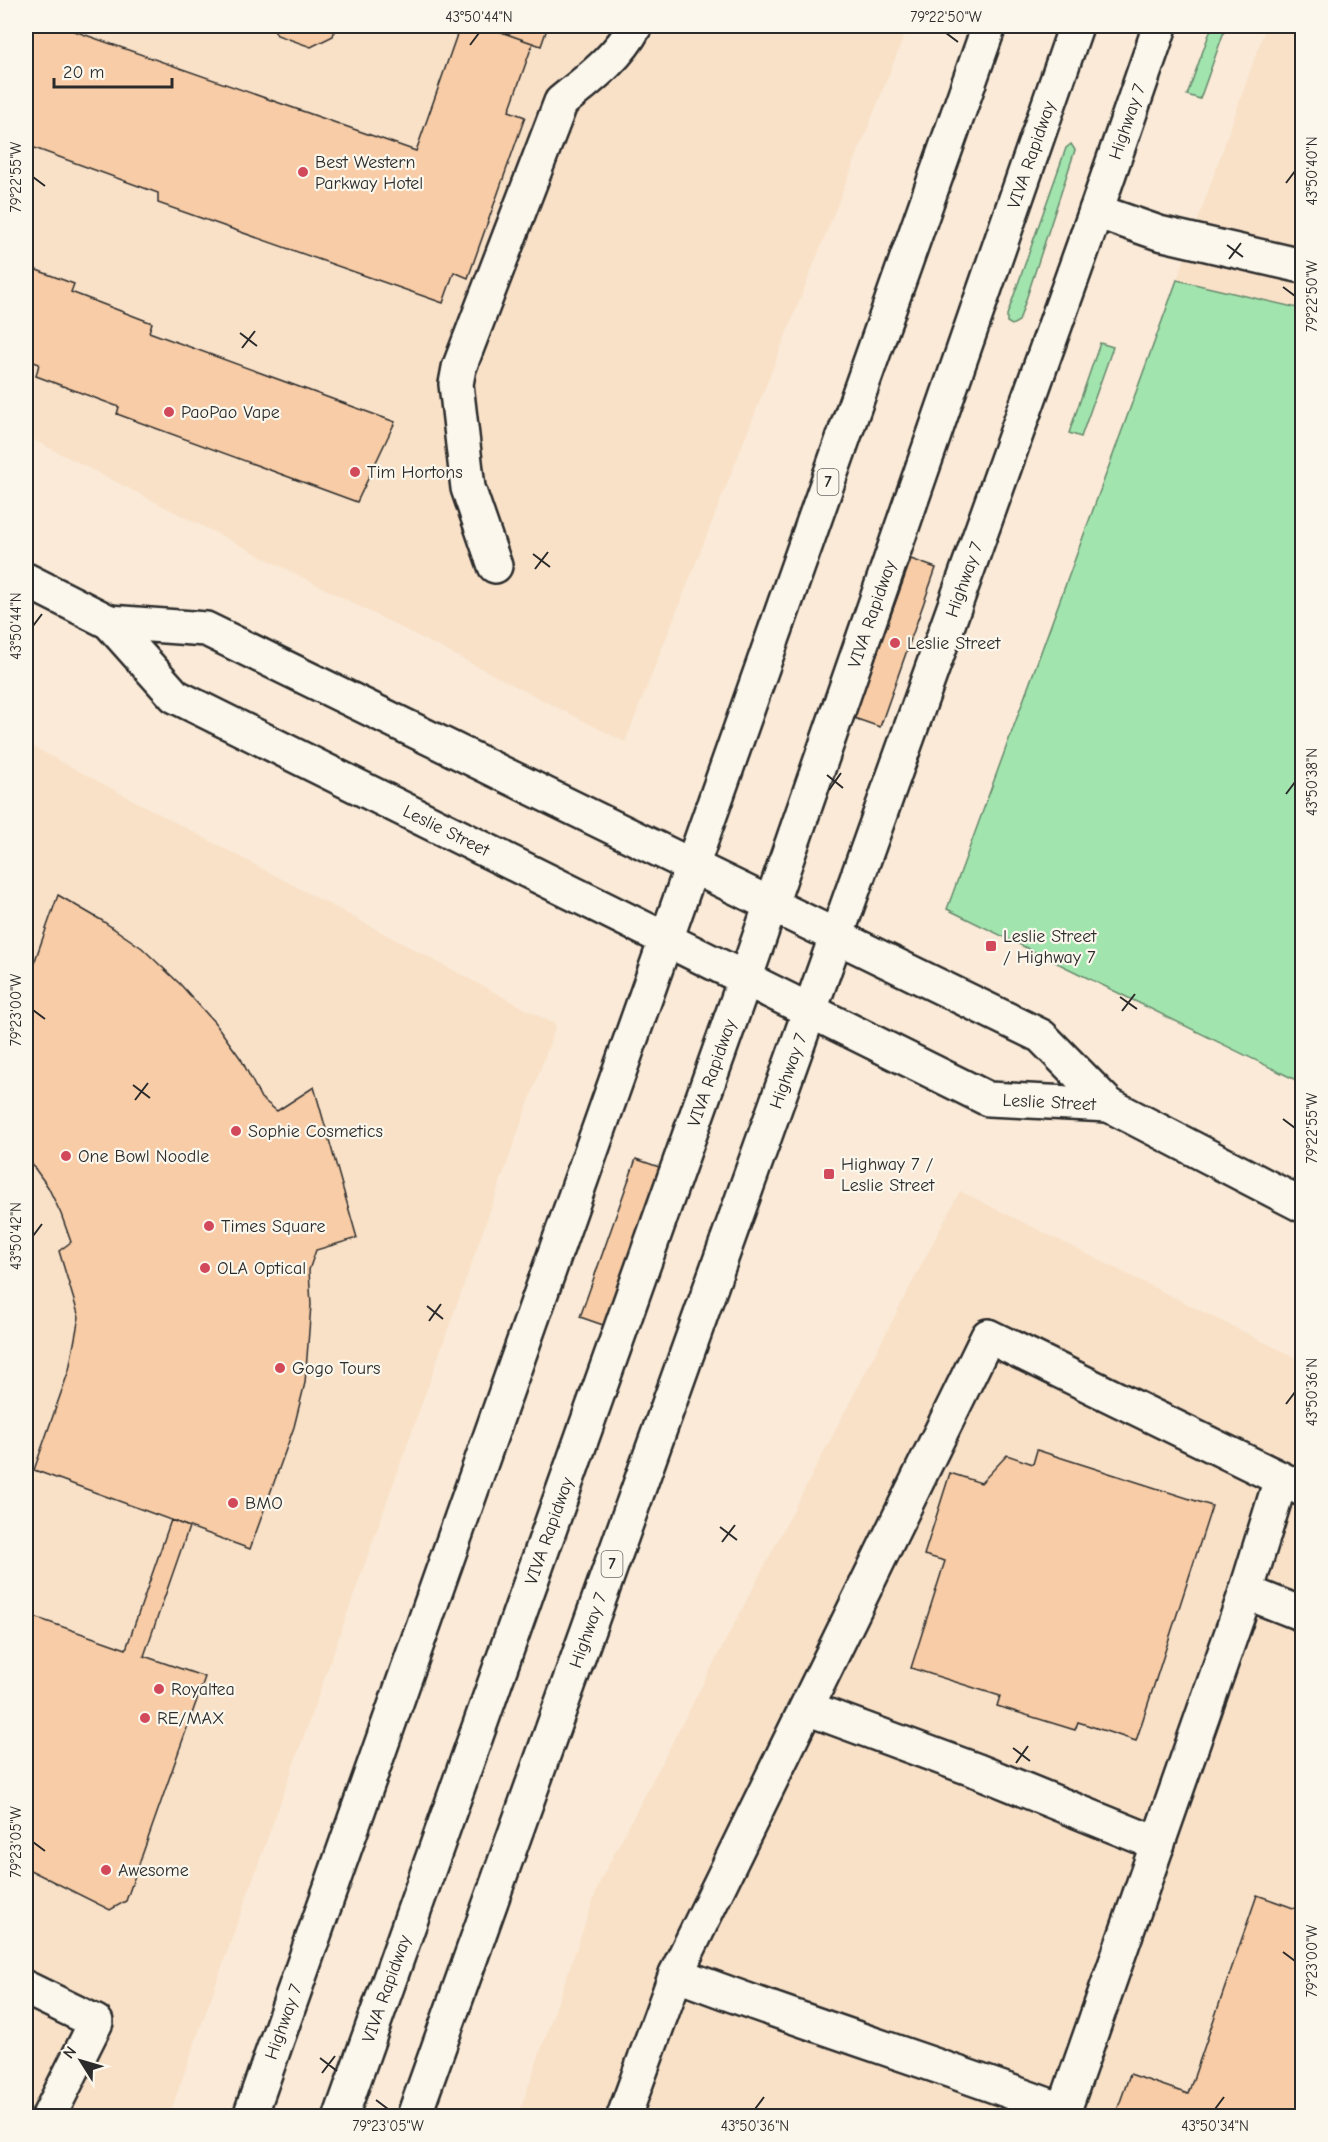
<svg xmlns="http://www.w3.org/2000/svg" width="1328" height="2142" font-family="'Comic Neue',sans-serif">
<style>
.built{fill:#f9e1c8}
.green{fill:#a2e4ae;stroke:#66886c;stroke-width:1.5}
.building{fill:#f7cca6;stroke:#2b2b2b;stroke-width:1.5}
.lines{fill:none;stroke-linecap:round;stroke-linejoin:round}
.minor-casing{stroke:#2b2b2b;stroke-width:38}
.major-casing{stroke:#2b2b2b;stroke-width:38}
.minor{stroke:#fbf7ec;stroke-width:33}
.major{stroke:#fbf7ec;stroke-width:33}
.ticks{fill:none;stroke:#2b2b2b;stroke-width:2}
.poi-dot{fill:#d1495b;stroke:#fbf7ec;stroke-width:2}
.labels{text-anchor:middle;dominant-baseline:central;stroke-width:4.5;stroke-linejoin:round;paint-order:stroke}
.shield{fill:#fbf7ec;stroke:#696865;stroke-width:1.5}
.shield-label{font-size:16px;font-weight:bold;fill:#2b2b2b}
.street-label{font-size:18px;fill:#2b2b2b;stroke:#fbf7ec}
.poi-label{font-size:18px;fill:#2b2b2b;stroke:#fbf7ec;text-anchor:start}
.neatline{fill:none;stroke:#2b2b2b;stroke-width:2}
.ticks-label{font-size:15px;text-anchor:middle;fill:#2b2b2b}
</style>
<rect width="100%" height="100%" fill="#faead7"/>
<filter id="ink" filterUnits="userSpaceOnUse"><feTurbulence type="fractalNoise" baseFrequency=".0167" numOctaves="2"/><feDisplacementMap in="SourceGraphic" scale="12" xChannelSelector="R" yChannelSelector="G"/><feConvolveMatrix kernelMatrix="1 2 1 2 8 2 1 2 1" color-interpolation-filters="sRGB"/></filter>
<g filter="url(#ink)">
<!-- built -->
<g class="built">
<path d="M 26,26 L 908,26 L 625,742 L 26,436 Z"/>
<path d="M 1266,26 L 1302,26 L 1302,309 L 1177,280 Z"/>
<path d="M 26,743 L 556,1025 L 169,2116 L 26,2116 Z"/>
<path d="M 960,1191 L 1302,1361 L 1302,2116 L 518,2116 L 600,1881 Z"/>
</g>
<!-- green -->
<g class="green">
<path d="M 1212,26 L 1226,26 L 1200,99 L 1187,95 Z"/>
<path d="M 1071,144 L 1075,150 L 1019,321 L 1012,325 L 1007,322 L 1007,315 L 1066,148 Z"/>
<path d="M 1177,280 L 1302,309 L 1302,1083 L 947,909 Z"/>
<path d="M 1100,343 L 1113,347 L 1081,437 L 1069,433 Z"/>
</g>
<!-- building -->
<g class="building">
<path d="M 26,26 L 60,26 L 416,151 L 460,26 L 484,26 L 533,43 L 509,111 L 525,117 L 468,278 L 454,272 L 443,303 L 158,203 L 158,193 L 26,145 Z"/>
<path d="M 272,26 L 336,26 L 333,36 L 311,47 L 277,35 Z"/>
<path d="M 484,26 L 548,26 L 541,46 Z"/>
<path d="M 26,266 L 74,284 L 71,292 L 152,323 L 149,332 L 395,422 L 357,502 L 117,414 L 119,407 L 36,376 L 39,364 L 26,359 Z"/>
<path d="M 911,559 L 936,568 L 880,727 L 854,718 Z"/>
<path d="M 58,895 L 101,920 L 142,948 L 180,984 L 215,1023 L 241,1059 L 261,1098 L 277,1111 L 314,1087 L 357,1238 L 316,1250 L 309,1270 L 311,1305 L 305,1383 L 294,1427 L 250,1549 L 34,1470 L 69,1370 L 79,1317 L 59,1251 L 71,1242 L 61,1214 L 48,1187 L 26,1156 L 26,986 Z"/>
<path d="M 636,1159 L 662,1168 L 606,1326 L 580,1317 Z"/>
<path d="M 1037,1450 L 1212,1506 L 1136,1741 L 1078,1722 L 1075,1730 L 997,1706 L 1000,1696 L 911,1668 L 945,1561 L 924,1555 L 950,1473 L 981,1483 L 1007,1455 L 1033,1464 Z"/>
<path d="M 171,1520 L 189,1527 L 144,1656 L 205,1677 L 126,1901 L 110,1910 L 26,1868 L 26,1614 L 126,1649 Z"/>
<path d="M 1257,1895 L 1302,1911 L 1302,2116 L 1115,2116 L 1130,2074 L 1188,2094 Z"/>
</g>
<g class="lines">
<!-- minor casing -->
<g class="minor-casing">
<g id="minor">
<path d="M 1096,211 L 1159,233 L 1302,266"/>
<path d="M 495,566 L 468,488 L 456,384 L 459,368 L 561,102 C 589,79 618,58 635,26"/>
<path d="M 1246,1592 L 1281,1479"/>
<path d="M 807,1708 L 978,1771 L 1158,1844"/>
<path d="M 676,1974 C 804,2023 935,2063 1064,2111"/>
<path d="M 26,1988 L 96,2022 L 49,2116"/>
<path id="s1" d="M 341,2116 L 745,979 L 1076,26"/>
<path d="M 624,2116 L 676,1974 L 988,1336 L 1302,1489"/>
<path d="M 1062,2116 L 1246,1592 L 1302,1614"/>
</g>
</g>
<!-- major casing -->
<g class="major-casing">
<g id="major">
<path id="s2" d="M 26,580 L 109,622 L 175,696 L 988,1099 L 1109,1105"/>
<path d="M 109,622 L 206,629 L 1041,1036 L 1109,1105 L 1302,1205"/>
<path id="s3" d="M 250,2116 L 989,26"/>
<path id="s4" d="M 414,2116 L 1096,211 L 1160,26"/>
</g>
</g>
<!-- minor -->
<use href="#minor" class="minor"/>
<!-- major -->
<use href="#major" class="major"/>
</g>
</g>
<!-- ticks -->
<path class="ticks" d="M 946,33 L 958,42M 470,45 L 479,33M 33,177 L 45,186M 1286,183 L 1295,171M 1227,245 L 1243,257M 1229,259 L 1241,243M 1283,287 L 1295,296M 240,333 L 257,346M 242,348 L 255,331M 533,554 L 550,567M 535,569 L 548,552M 33,626 L 42,614M 827,775 L 843,788M 829,790 L 841,773M 1286,794 L 1295,782M 1120,997 L 1137,1009M 33,1010 L 45,1019M 1122,1011 L 1135,994M 133,1085 L 150,1098M 135,1100 L 148,1083M 1283,1119 L 1295,1128M 33,1236 L 42,1224M 427,1306 L 443,1319M 429,1321 L 441,1304M 1286,1404 L 1295,1392M 720,1527 L 737,1540M 722,1542 L 735,1525M 1013,1748 L 1030,1761M 1016,1763 L 1028,1746M 33,1842 L 45,1851M 1283,1952 L 1295,1961M 320,2058 L 337,2071M 322,2073 L 335,2056M 376,2100 L 388,2109M 755,2109 L 764,2097M 1215,2109 L 1224,2097"/>
<!-- markers -->
<g class="poi-dot">
<circle cx="303" cy="172" r="6"/>
<circle cx="169" cy="412" r="6"/>
<circle cx="355" cy="472" r="6"/>
<circle cx="895" cy="643" r="6"/>
<rect x="985" y="940" width="12" height="12" rx="3"/>
<circle cx="236" cy="1131" r="6"/>
<circle cx="66" cy="1156" r="6"/>
<rect x="823" y="1168" width="12" height="12" rx="3"/>
<circle cx="209" cy="1226" r="6"/>
<circle cx="205" cy="1268" r="6"/>
<circle cx="280" cy="1368" r="6"/>
<circle cx="233" cy="1503" r="6"/>
<circle cx="159" cy="1689" r="6"/>
<circle cx="145" cy="1718" r="6"/>
<circle cx="106" cy="1870" r="6"/>
</g>
<g class="labels">
<!-- shield labels -->
<g class="shield">
<rect x="817.5" y="469" width="21" height="26" rx="4.5"/>
<rect x="601.5" y="1551" width="21" height="26" rx="4.5"/>
</g>
<g class="shield-label">
<text x="828" y="482">7</text>
<text x="612" y="1564">7</text>
</g>
<!-- street labels -->
<g class="street-label">
<text stroke="none"><textPath href="#s4" startOffset="2118">Highway 7</textPath></text>
<text stroke="none"><textPath href="#s1" startOffset="2079">VIVA Rapidway</textPath></text>
<text stroke="none"><textPath href="#s4" startOffset="1632">Highway 7</textPath></text>
<text stroke="none"><textPath href="#s1" startOffset="1593">VIVA Rapidway</textPath></text>
<text stroke="none"><textPath href="#s2" startOffset="495">Leslie Street</textPath></text>
<text stroke="none"><textPath href="#s4" startOffset="1110">Highway 7</textPath></text>
<text stroke="none"><textPath href="#s1" startOffset="1107">VIVA Rapidway</textPath></text>
<text stroke="none"><textPath href="#s2" startOffset="1161">Leslie Street</textPath></text>
<text stroke="none"><textPath href="#s1" startOffset="621">VIVA Rapidway</textPath></text>
<text stroke="none"><textPath href="#s4" startOffset="516">Highway 7</textPath></text>
<text stroke="none"><textPath href="#s1" startOffset="135">VIVA Rapidway</textPath></text>
<text stroke="none"><textPath href="#s3" startOffset="100">Highway 7</textPath></text>
</g>
<!-- poi labels -->
<g class="poi-label">
<text x="315" y="162">Best Western<tspan x="315" dy="21">Parkway Hotel</tspan></text>
<text x="181" y="412">PaoPao Vape</text>
<text x="367" y="472">Tim Hortons</text>
<text x="907" y="643">Leslie Street</text>
<text x="1003" y="936">Leslie Street<tspan x="1003" dy="21">/ Highway 7</tspan></text>
<text x="248" y="1131">Sophie Cosmetics</text>
<text x="78" y="1156">One Bowl Noodle</text>
<text x="841" y="1164">Highway 7 /<tspan x="841" dy="21">Leslie Street</tspan></text>
<text x="221" y="1226">Times Square</text>
<text x="217" y="1268">OLA Optical</text>
<text x="292" y="1368">Gogo Tours</text>
<text x="245" y="1503">BMO</text>
<text x="171" y="1689">Royaltea</text>
<text x="157" y="1718">RE/MAX</text>
<text x="118" y="1870">Awesome</text>
</g>
</g>
<!-- margin -->
<rect width="1328" height="2142" fill="none" stroke="#fbf7ec" stroke-width="66"/>
<!-- north arrow -->
<g transform="translate(81 2061) rotate(307)" stroke="#fbf7ec" stroke-width="4.5" paint-order="stroke">
<path d="M0-4.5L10 22L0 15L-10 22Z" fill="#2b2b2b"/>
<text y="-9" font-size="16" font-weight="bold" text-anchor="middle" fill="#2b2b2b">N</text>
</g>
<!-- scale -->
<path d="M54 78v9h118v-9" fill="none" stroke="#2b2b2b" stroke-width="3"/>
<text x="63" y="78" font-size="18" fill="#2b2b2b" stroke="#fbf7ec" stroke-width="4.5" paint-order="stroke">20 m</text>
<rect x="33" y="33" width="1262" height="2076" class="neatline"/>
<g class="ticks-label">
<text x="479" y="22">43°50'44"N</text>
<text x="946" y="22">79°22'50"W</text>
<text transform="translate(1312 171) rotate(-90)" y="5">43°50'40"N</text>
<text transform="translate(16 177) rotate(-90)" y="5">79°22'55"W</text>
<text transform="translate(1312 296) rotate(-90)" y="5">79°22'50"W</text>
<text transform="translate(16 626) rotate(-90)" y="5">43°50'44"N</text>
<text transform="translate(1312 782) rotate(-90)" y="5">43°50'38"N</text>
<text transform="translate(16 1010) rotate(-90)" y="5">79°23'00"W</text>
<text transform="translate(1312 1128) rotate(-90)" y="5">79°22'55"W</text>
<text transform="translate(16 1236) rotate(-90)" y="5">43°50'42"N</text>
<text transform="translate(1312 1392) rotate(-90)" y="5">43°50'36"N</text>
<text transform="translate(16 1842) rotate(-90)" y="5">79°23'05"W</text>
<text transform="translate(1312 1961) rotate(-90)" y="5">79°23'00"W</text>
<text x="388" y="2131">79°23'05"W</text>
<text x="755" y="2131">43°50'36"N</text>
<text x="1215" y="2131">43°50'34"N</text>
</g>
</svg>
